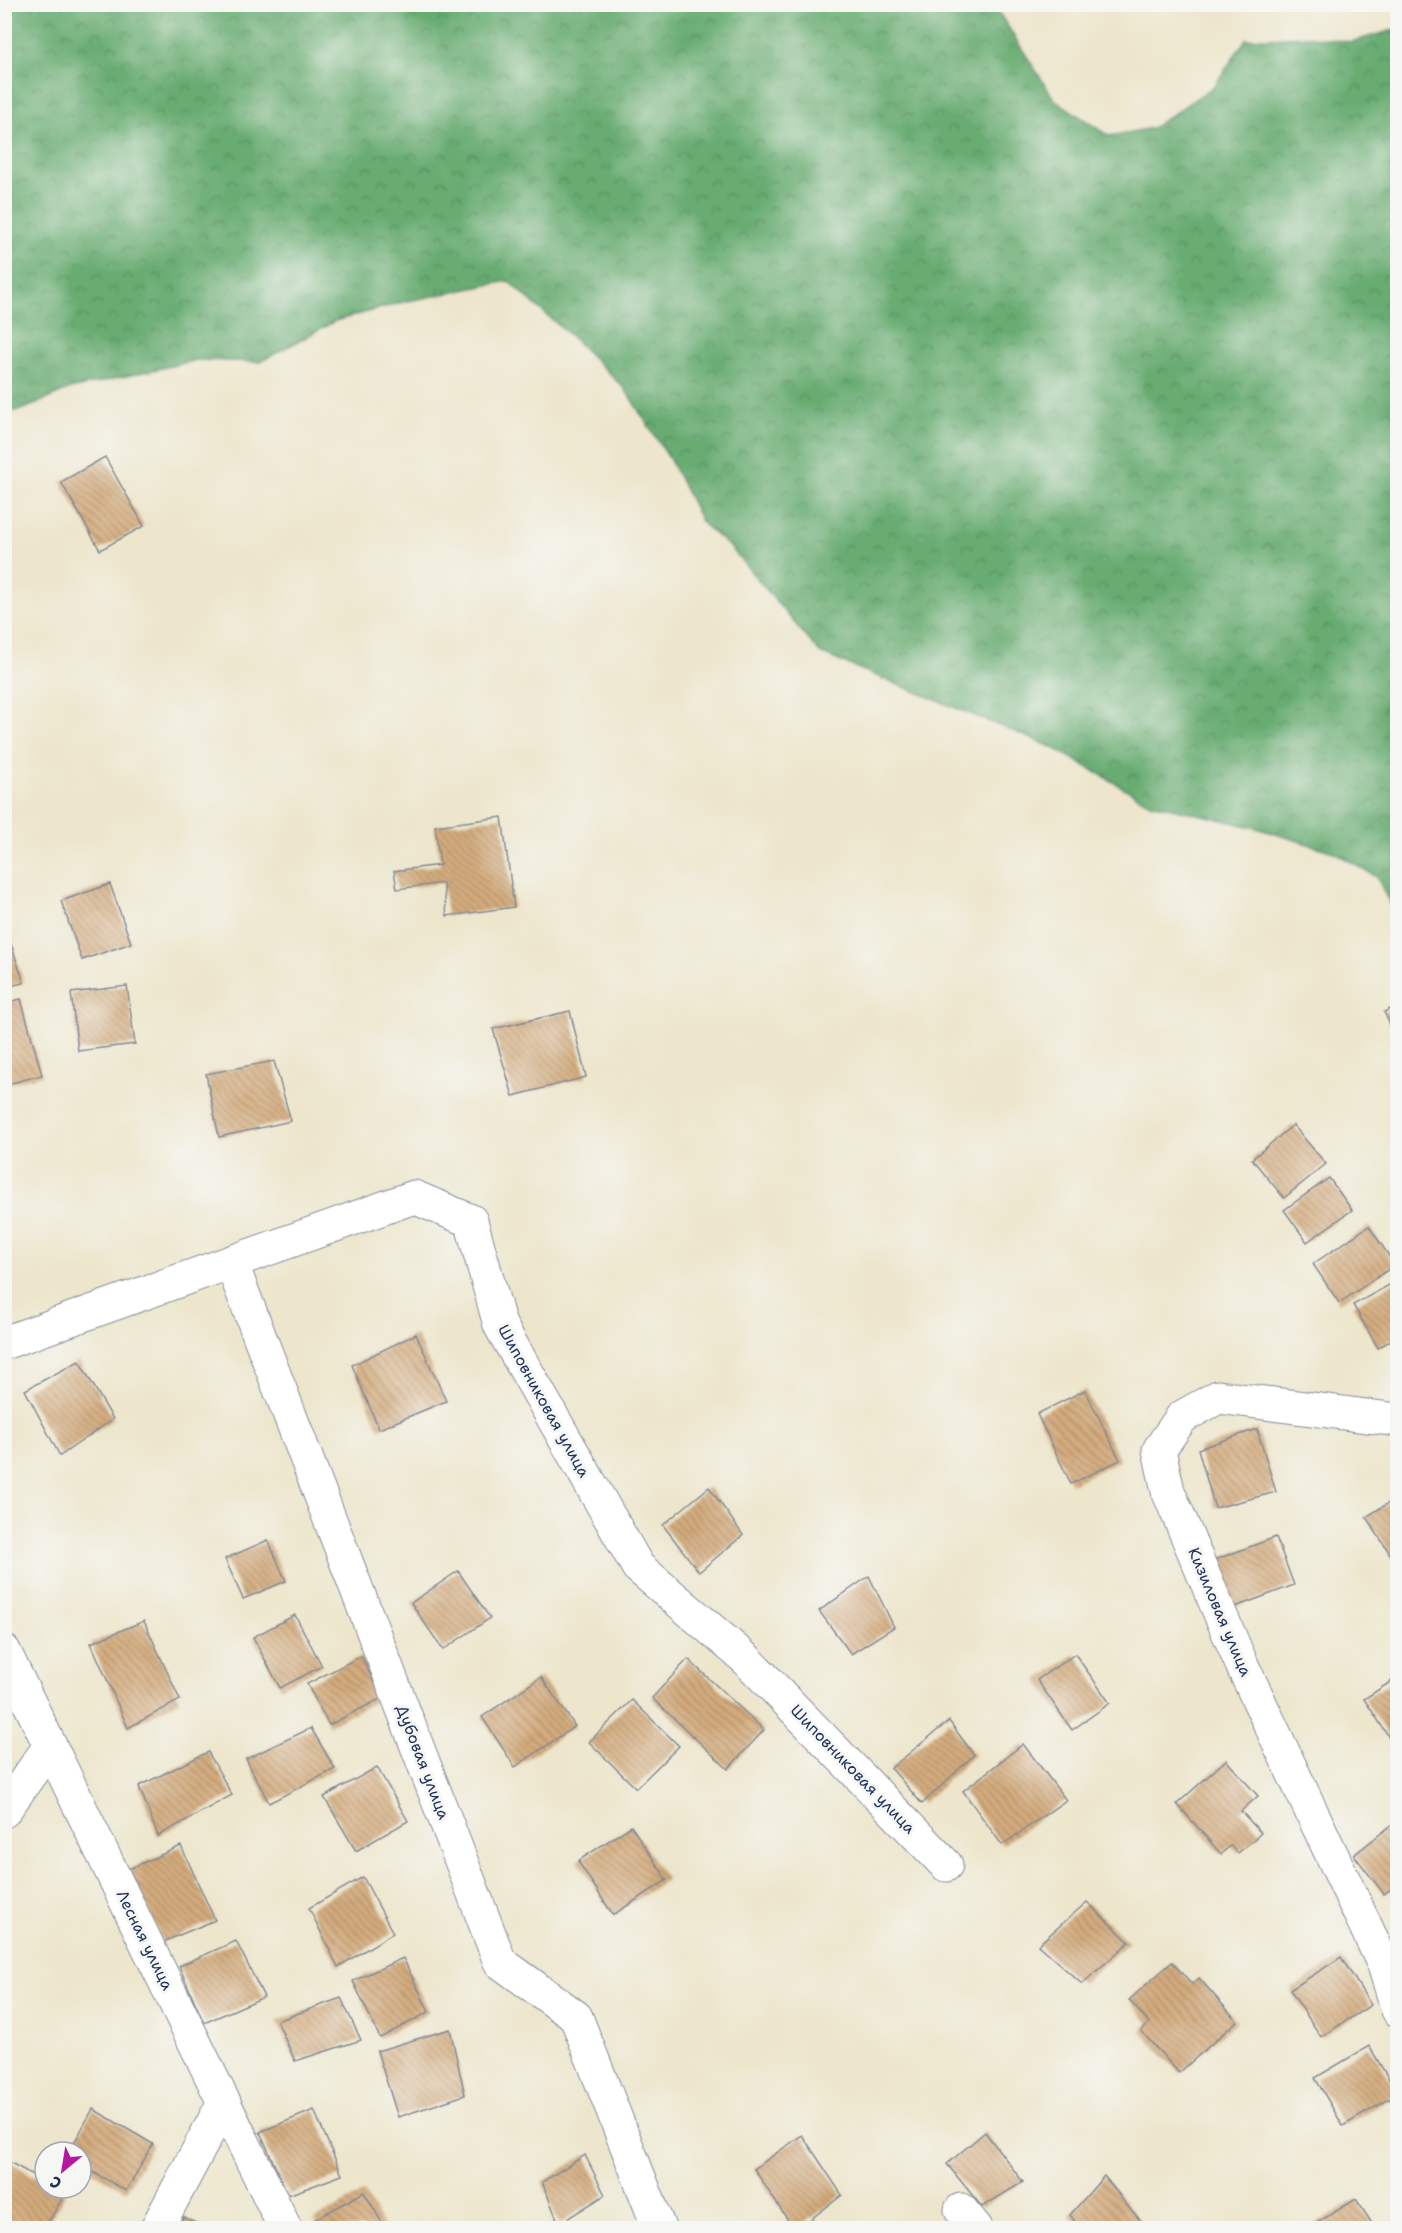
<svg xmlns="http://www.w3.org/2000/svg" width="1402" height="2233" font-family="'Shantell Sans',sans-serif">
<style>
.forest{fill:url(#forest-crowns);stroke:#426e68;stroke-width:1.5}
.building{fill:url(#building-back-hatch)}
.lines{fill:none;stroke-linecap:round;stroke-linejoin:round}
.street-casing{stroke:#848a95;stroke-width:35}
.street{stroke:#fff;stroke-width:33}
.labels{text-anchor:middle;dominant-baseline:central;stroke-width:6;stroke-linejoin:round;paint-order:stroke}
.street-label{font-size:16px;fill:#1b2f5e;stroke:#f6f6f2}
</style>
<defs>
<pattern id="forest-crowns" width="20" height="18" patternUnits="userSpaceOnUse" patternTransform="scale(1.5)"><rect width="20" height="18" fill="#68ac71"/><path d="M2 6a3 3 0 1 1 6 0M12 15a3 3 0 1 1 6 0" fill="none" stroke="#558c60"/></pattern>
<pattern id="building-back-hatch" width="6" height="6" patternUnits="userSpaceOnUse" patternTransform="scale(1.5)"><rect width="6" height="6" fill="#d4ac7d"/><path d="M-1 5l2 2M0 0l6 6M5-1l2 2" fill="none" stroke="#ab8c6a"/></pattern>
</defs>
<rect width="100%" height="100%" fill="#f6f6f2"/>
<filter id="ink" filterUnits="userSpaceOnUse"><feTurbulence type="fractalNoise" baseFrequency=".0167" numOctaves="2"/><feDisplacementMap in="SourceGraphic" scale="12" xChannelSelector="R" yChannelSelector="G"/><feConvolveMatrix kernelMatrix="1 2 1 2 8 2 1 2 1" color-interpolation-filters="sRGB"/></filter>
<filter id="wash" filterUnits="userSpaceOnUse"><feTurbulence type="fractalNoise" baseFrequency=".008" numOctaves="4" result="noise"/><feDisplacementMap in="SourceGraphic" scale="24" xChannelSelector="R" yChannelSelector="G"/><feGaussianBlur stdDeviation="1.35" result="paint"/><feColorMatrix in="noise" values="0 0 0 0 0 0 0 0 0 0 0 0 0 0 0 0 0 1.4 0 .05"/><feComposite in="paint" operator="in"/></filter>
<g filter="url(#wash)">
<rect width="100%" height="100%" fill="#ede6cc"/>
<!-- forest -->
<path class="forest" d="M 4,5 L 994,5 L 1054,99 L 1109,136 L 1152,128 L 1214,86 L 1246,39 L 1306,36 L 1351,42 L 1397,29 L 1397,919 L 1377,877 L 1334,852 L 1253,827 L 1150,803 L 1054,748 L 820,653 L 731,548 L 702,523 L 669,458 L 625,389 L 573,338 L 508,281 L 403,302 L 335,321 L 260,362 L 197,360 L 70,389 L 24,409 L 5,413 Z"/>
<g id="blocks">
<!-- building -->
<g class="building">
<path d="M 105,457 L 144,526 L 100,550 L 61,482 Z"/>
<path d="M 502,817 L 514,907 L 447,916 L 443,883 L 397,889 L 394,871 L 440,865 L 435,826 Z"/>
<path d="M 110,884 L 131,943 L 82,960 L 61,901 Z"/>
<path d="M 4,923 L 24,983 L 4,987 Z"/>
<path d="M 127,986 L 135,1044 L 78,1051 L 71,993 Z"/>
<path d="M 21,999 L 42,1075 L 4,1085 L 4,1003 Z"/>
<path d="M 1398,1005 L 1398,1040 L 1384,1012 Z"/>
<path d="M 570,1011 L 586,1077 L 513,1096 L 493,1029 Z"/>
<path d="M 274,1061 L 291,1121 L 219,1137 L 206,1074 Z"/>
<path d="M 1293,1125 L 1326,1164 L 1284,1198 L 1252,1159 Z"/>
<path d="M 1329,1178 L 1352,1210 L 1307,1242 L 1284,1210 Z"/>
<path d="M 1369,1226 L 1395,1265 L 1339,1303 L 1313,1264 Z"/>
<path d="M 1398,1280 L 1398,1336 L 1378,1348 L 1353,1305 Z"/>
<path d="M 416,1334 L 446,1401 L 379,1429 L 352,1365 Z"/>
<path d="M 79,1361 L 113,1419 L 60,1456 L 25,1390 Z"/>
<path d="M 1085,1390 L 1120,1460 L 1071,1484 L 1037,1414 Z"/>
<path d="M 1257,1429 L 1276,1492 L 1215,1508 L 1198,1449 Z"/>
<path d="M 709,1487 L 743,1535 L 699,1572 L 663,1525 Z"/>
<path d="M 1398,1497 L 1398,1566 L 1366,1517 Z"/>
<path d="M 1276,1537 L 1294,1585 L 1227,1610 L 1209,1562 Z"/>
<path d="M 268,1540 L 286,1581 L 243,1599 L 225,1559 Z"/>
<path d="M 458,1571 L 490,1618 L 443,1650 L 411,1603 Z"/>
<path d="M 869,1576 L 894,1627 L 851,1654 L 819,1611 Z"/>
<path d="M 295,1615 L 322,1666 L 280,1688 L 253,1637 Z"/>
<path d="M 144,1621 L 180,1700 L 128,1728 L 91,1643 Z"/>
<path d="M 1075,1654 L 1110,1703 L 1072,1730 L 1037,1680 Z"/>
<path d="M 361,1656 L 382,1698 L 329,1725 L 307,1684 Z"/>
<path d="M 688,1659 L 764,1730 L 728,1769 L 652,1698 Z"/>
<path d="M 541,1677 L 575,1726 L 515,1767 L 482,1717 Z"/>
<path d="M 1398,1677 L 1398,1732 L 1389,1737 L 1364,1699 Z"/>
<path d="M 632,1700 L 679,1746 L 636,1788 L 589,1742 Z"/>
<path d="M 949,1721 L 974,1755 L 922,1804 L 891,1768 Z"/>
<path d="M 311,1728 L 335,1769 L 269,1803 L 246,1759 Z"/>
<path d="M 1023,1744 L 1066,1800 L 1002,1845 L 963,1791 Z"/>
<path d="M 208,1752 L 232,1795 L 158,1836 L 139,1786 Z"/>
<path d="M 1226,1760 L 1258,1796 L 1241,1811 L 1261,1833 L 1238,1853 L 1231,1845 L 1221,1854 L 1177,1804 Z"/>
<path d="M 377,1767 L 408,1821 L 356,1851 L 324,1797 Z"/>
<path d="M 1394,1823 L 1398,1827 L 1398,1884 L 1384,1894 L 1354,1855 Z"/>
<path d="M 631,1826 L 667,1880 L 613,1915 L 578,1861 Z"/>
<path d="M 181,1846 L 215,1920 L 163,1942 L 129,1869 Z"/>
<path d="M 363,1877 L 393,1933 L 338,1967 L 309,1908 Z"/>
<path d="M 1087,1902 L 1129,1942 L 1082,1984 L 1038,1945 Z"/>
<path d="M 236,1941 L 264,1997 L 204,2023 L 179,1966 Z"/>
<path d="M 1341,1957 L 1371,2005 L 1321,2037 L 1290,1990 Z"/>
<path d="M 403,1958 L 429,2012 L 380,2038 L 353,1981 Z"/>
<path d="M 1172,1962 L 1192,1984 L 1199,1978 L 1237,2021 L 1179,2073 L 1141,2031 L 1149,2023 L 1129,2000 Z"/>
<path d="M 341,1998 L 361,2040 L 295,2061 L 277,2021 Z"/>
<path d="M 450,2029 L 465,2095 L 398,2117 L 377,2051 Z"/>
<path d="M 1369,2046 L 1398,2094 L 1343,2126 L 1315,2078 Z"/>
<path d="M 93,2109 L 153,2144 L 126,2191 L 81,2165 L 81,2152 L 69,2152 Z"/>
<path d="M 314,2110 L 342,2175 L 288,2195 L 260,2132 Z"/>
<path d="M 985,2132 L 1023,2182 L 982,2207 L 947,2164 Z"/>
<path d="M 802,2135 L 842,2195 L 799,2228 L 793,2228 L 754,2169 Z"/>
<path d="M 585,2155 L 605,2195 L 559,2224 L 542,2182 Z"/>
<path d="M 4,2159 L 45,2182 L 45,2188 L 55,2188 L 65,2194 L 45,2228 L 4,2227 Z"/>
<path d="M 1104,2176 L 1143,2224 L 1137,2228 L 1080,2228 L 1070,2215 Z"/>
<path d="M 364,2192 L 385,2228 L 320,2228 L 314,2220 Z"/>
<path d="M 1356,2199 L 1375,2228 L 1318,2228 L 1315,2224 Z"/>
<path d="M 184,2217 L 204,2228 L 177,2228 Z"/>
</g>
</g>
</g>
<g filter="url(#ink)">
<use href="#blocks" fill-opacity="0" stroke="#848a95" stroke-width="1.5"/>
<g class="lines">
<!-- street casing -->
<g class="street-casing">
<g id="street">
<path d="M 231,1262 L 500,1962 L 576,2017 L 659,2228"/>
<path d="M 4,1343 L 414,1197 L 471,1221 L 500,1325 L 638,1567 L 746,1659 L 946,1865"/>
<path d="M 1398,1420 L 1218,1397 L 1182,1417 L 1159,1450 L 1168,1491 L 1242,1665 L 1384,1965 L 1398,2010"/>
<path d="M 4,1651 L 285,2228"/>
<path d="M 4,1811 L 50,1746"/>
<path d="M 961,2210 L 976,2228"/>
<path d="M 157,2228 L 224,2102"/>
</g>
</g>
<!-- street -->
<use href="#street" class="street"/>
</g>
</g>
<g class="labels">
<!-- street labels -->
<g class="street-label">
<text transform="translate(544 1401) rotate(61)">Шиповниковая улица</text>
<text transform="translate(1220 1612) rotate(67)">Кизиловая улица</text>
<text transform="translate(423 1762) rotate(69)">Дубовая улица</text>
<text transform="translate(853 1769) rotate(46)">Шиповниковая улица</text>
<text transform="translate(145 1940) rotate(64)">Лесная улица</text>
</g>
</g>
<!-- margin -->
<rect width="1402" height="2233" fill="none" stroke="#f6f6f2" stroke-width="24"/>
<!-- north arrow -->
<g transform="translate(63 2170) rotate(210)"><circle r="28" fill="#f6f6f2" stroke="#9ea6b7" stroke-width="1.5"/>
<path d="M0-4.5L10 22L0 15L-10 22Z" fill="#b5179e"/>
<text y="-9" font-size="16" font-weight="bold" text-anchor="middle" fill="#1b2f5e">С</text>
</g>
</svg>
